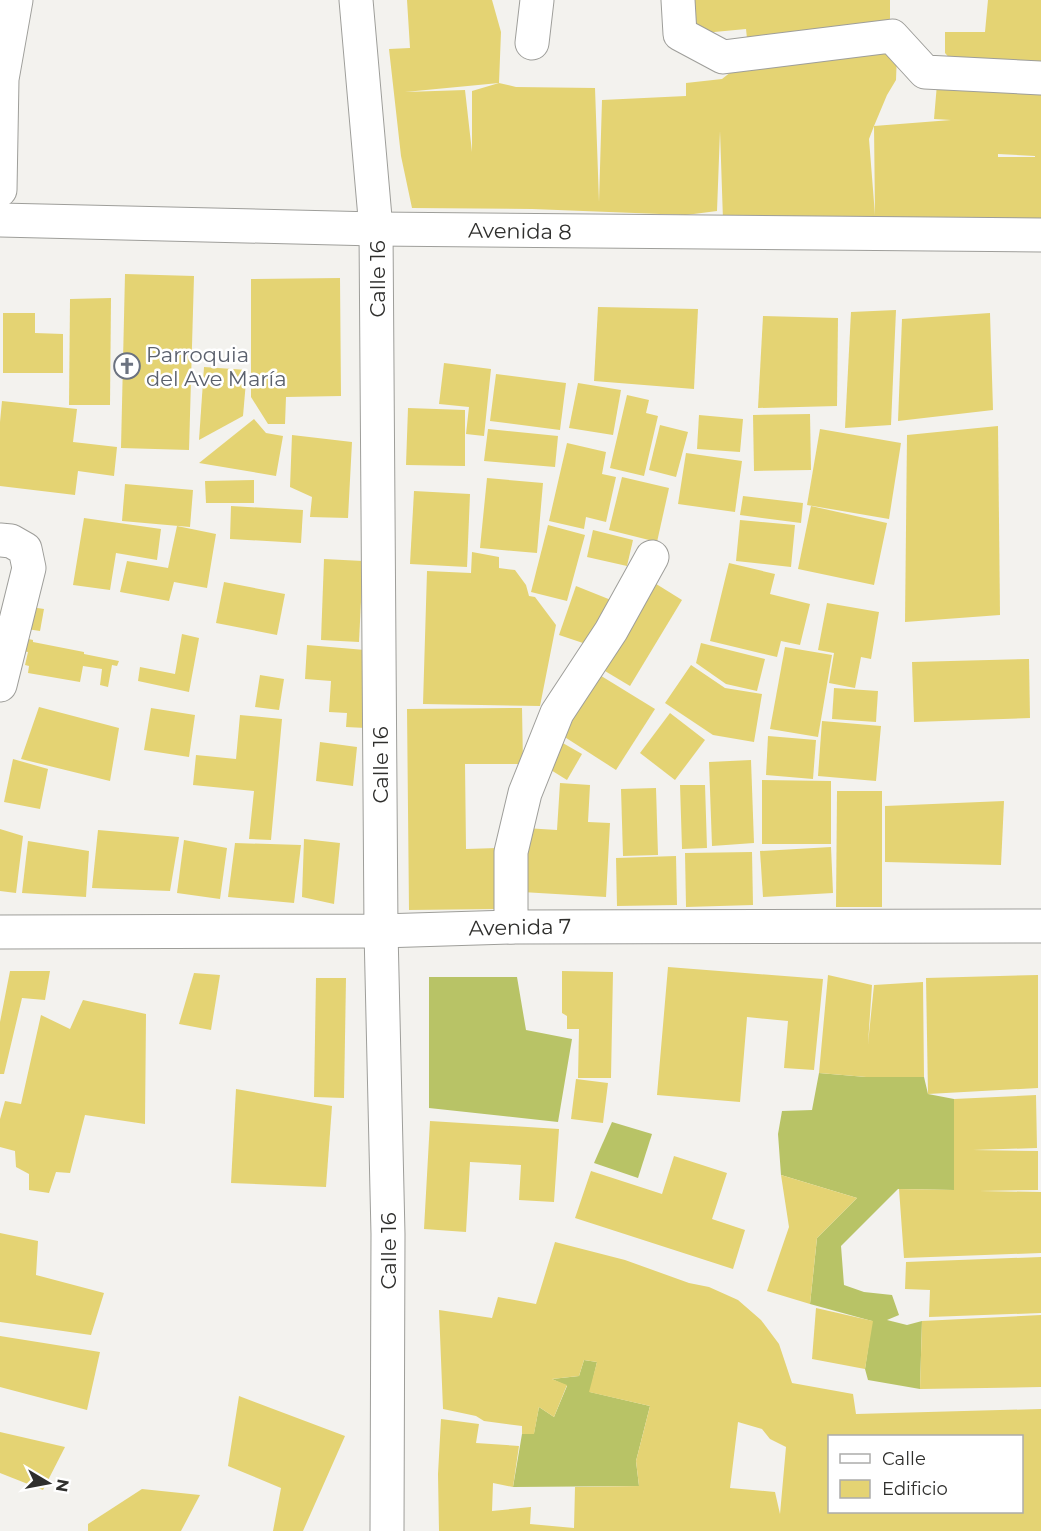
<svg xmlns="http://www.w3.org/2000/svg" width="1041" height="1531" font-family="Montserrat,sans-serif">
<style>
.forest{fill:#b8c366}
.building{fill:#e4d373;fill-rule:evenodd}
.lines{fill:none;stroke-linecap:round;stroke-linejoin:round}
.street-casing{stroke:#9e9e9a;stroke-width:35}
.street{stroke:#fff;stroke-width:33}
.labels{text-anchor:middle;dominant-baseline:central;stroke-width:5;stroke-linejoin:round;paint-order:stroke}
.street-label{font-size:21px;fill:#2f2f2d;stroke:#fff}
.worship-label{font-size:21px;fill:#5b616d;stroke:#fff;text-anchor:start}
</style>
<rect width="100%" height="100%" fill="#f3f2ee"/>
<!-- forest -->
<g class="forest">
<path d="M 429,977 L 517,977 L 526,1030 L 572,1039 L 558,1122 L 429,1108 Z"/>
<path d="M 819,1073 L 866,1077 L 924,1077 L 928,1094 L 954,1099 L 954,1190 L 898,1189 L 841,1246 L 844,1285 L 864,1292 L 892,1295 L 899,1315 L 887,1320 L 907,1325 L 922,1321 L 920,1389 L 868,1380 L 865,1369 L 872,1321 L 810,1304 L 817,1238 L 857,1198 L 781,1175 L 778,1134 L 782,1111 L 812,1110 Z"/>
<path d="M 612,1122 L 652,1134 L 638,1178 L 594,1163 Z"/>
<path d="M 584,1360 L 597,1362 L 590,1392 L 650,1406 L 636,1461 L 639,1486 L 513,1487 L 522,1434 L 534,1433 L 539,1407 L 554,1417 L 567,1386 L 552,1379 L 579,1376 Z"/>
</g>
<!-- building -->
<g class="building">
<path d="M 407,0 L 492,0 L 501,32 L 499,83 L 516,87 L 595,88 L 599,202 L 602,100 L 686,96 L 686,83 L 722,79 L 736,68 L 821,57 L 897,53 L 896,80 L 887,95 L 874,126 L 951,120 L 934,119 L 937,84 L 1041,83 L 1041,229 L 723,220 L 720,131 L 717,211 L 686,215 L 532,209 L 412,208 L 401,156 L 389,49 L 410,48 ZM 499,83 L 472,91 L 472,152 L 465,90 L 405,92 ZM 874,126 L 875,215 L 869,139 ZM 998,154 L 1035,156 L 1035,157 L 998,157 Z"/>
<path d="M 692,0 L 890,0 L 890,25 L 748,48 L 746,29 L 693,34 Z"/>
<path d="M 988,0 L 1041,0 L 1041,74 L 960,70 L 945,53 L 945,32 L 985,32 Z"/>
<path d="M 125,274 L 194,276 L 189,450 L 121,448 Z"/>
<path d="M 340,278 L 341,396 L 286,397 L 285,424 L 268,424 L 251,397 L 251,279 Z"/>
<path d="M 111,298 L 110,405 L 69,405 L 70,299 Z"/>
<path d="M 598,307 L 698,309 L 694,389 L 594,381 Z"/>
<path d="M 896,310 L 891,425 L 845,428 L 851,312 Z"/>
<path d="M 3,313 L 35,313 L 35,333 L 63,334 L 63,373 L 3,373 Z"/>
<path d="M 990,313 L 993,410 L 898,421 L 902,319 Z"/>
<path d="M 763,316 L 838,318 L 837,406 L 758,408 Z"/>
<path d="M 444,363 L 491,369 L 484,436 L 466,434 L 469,407 L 439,404 Z"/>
<path d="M 204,367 L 247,370 L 243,416 L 199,440 Z"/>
<path d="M 496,374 L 566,383 L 560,430 L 490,421 Z"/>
<path d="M 578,383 L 621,390 L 613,435 L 569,428 Z"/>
<path d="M 627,395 L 649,400 L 646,413 L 658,416 L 644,476 L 610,468 Z"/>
<path d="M 2,401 L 77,409 L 73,442 L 117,447 L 114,476 L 78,471 L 75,495 L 0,486 L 0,422 Z"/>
<path d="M 408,408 L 465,410 L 465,466 L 406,465 Z"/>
<path d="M 810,414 L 811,470 L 754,471 L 753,415 Z"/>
<path d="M 699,415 L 743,419 L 740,452 L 697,449 Z"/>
<path d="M 254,419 L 266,433 L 283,436 L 276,476 L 199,463 Z"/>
<path d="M 660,425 L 688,432 L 676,477 L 649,470 Z"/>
<path d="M 998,426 L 1000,615 L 905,622 L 907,435 Z"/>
<path d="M 488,429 L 558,436 L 555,467 L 484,461 Z"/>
<path d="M 820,429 L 901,443 L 889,519 L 807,505 Z"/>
<path d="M 292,435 L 352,442 L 348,518 L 310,517 L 312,497 L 290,487 Z"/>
<path d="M 567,443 L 606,452 L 602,474 L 616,477 L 606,522 L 586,517 L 584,529 L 549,521 Z"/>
<path d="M 686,453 L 742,461 L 735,512 L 678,504 Z"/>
<path d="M 622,477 L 669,488 L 657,542 L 609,530 Z"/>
<path d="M 487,478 L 543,483 L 537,553 L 480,548 Z"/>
<path d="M 254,480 L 254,503 L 206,503 L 205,481 Z"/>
<path d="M 125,484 L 193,490 L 190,527 L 122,521 Z"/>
<path d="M 414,491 L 470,494 L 467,567 L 410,564 Z"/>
<path d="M 743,496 L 803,503 L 801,523 L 740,515 Z"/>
<path d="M 231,506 L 303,510 L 301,543 L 230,539 Z"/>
<path d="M 811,506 L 887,523 L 874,585 L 798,569 Z"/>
<path d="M 84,518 L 161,529 L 157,560 L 116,553 L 110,590 L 73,585 Z"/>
<path d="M 740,520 L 795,525 L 791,567 L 736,561 Z"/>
<path d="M 548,525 L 585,535 L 567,601 L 531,592 Z"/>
<path d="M 177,526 L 216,534 L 207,588 L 174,582 L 169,601 L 120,592 L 127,561 L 168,568 Z"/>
<path d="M 593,530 L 633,540 L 627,566 L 587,557 Z"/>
<path d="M 472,552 L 499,557 L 499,568 L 515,570 L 526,585 L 529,596 L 535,597 L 556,625 L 540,706 L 423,704 L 427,571 L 471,573 Z"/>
<path d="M 324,559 L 363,561 L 359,642 L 321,640 Z"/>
<path d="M 729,563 L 775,574 L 770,594 L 810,604 L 800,645 L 781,641 L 777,657 L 710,641 Z"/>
<path d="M 224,582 L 285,594 L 277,635 L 216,623 Z"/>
<path d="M 653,582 L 682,600 L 630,686 L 600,668 Z"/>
<path d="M 576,586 L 611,600 L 595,647 L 559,635 Z"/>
<path d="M 827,603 L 879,612 L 871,659 L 861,657 L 855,688 L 829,683 L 834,653 L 818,650 Z"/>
<path d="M 31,607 L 44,609 L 40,631 L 27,629 Z"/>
<path d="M 182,634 L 199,638 L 189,692 L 138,681 L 140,667 L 175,674 Z"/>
<path d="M 24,638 L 33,640 L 33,642 L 84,652 L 84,654 L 119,661 L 117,666 L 112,665 L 108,687 L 100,685 L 102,669 L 83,666 L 80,682 L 28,673 L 29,666 L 25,665 L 28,652 L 21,651 Z"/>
<path d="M 701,643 L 765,659 L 757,691 L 726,684 L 696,663 Z"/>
<path d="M 307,645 L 365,650 L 366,728 L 346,727 L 347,713 L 329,712 L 331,681 L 305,679 Z"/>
<path d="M 785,647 L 832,655 L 818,737 L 770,729 Z"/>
<path d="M 1029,659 L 1030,718 L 914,722 L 912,662 Z"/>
<path d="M 691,665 L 725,688 L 762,694 L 754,742 L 713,735 L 665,703 Z"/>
<path d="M 598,674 L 655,709 L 616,770 L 560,734 Z"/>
<path d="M 260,675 L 284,679 L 279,710 L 255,707 Z"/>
<path d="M 834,688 L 878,691 L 876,722 L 832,719 Z"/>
<path d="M 39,707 L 119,728 L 110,781 L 21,759 Z"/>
<path d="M 151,708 L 195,715 L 189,757 L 144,750 Z"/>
<path d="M 522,708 L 523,764 L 465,764 L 466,849 L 497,848 L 498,909 L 409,910 L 407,709 Z"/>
<path d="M 670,713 L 705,740 L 675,780 L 640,753 Z"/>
<path d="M 240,715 L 282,719 L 271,840 L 249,839 L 254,791 L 193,785 L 196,755 L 236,759 Z"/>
<path d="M 822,721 L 881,726 L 876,781 L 818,776 Z"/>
<path d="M 768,736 L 816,740 L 813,779 L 766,775 Z"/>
<path d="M 320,742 L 357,747 L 353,786 L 316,781 Z"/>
<path d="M 561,742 L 582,754 L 567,780 L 546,767 Z"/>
<path d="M 13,759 L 48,769 L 40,809 L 4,802 Z"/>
<path d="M 751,760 L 754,843 L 712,846 L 709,762 Z"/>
<path d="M 762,780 L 831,781 L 831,844 L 762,844 Z"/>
<path d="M 560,783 L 590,785 L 588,822 L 610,823 L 606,897 L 522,892 L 525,828 L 557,830 Z"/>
<path d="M 680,785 L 705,785 L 707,848 L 682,849 Z"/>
<path d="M 656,788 L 658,855 L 623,856 L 621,789 Z"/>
<path d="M 837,791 L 882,791 L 882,907 L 836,907 Z"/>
<path d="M 1004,801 L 1001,865 L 885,862 L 885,806 Z"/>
<path d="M 0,829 L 23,836 L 16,893 L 0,891 Z"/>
<path d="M 98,830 L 179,837 L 170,891 L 92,888 Z"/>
<path d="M 304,839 L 340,843 L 334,904 L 302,897 Z"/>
<path d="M 184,840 L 227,848 L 220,899 L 177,893 Z"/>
<path d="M 28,841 L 89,851 L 86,897 L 22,893 Z"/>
<path d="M 235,843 L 301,845 L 294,903 L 228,897 Z"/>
<path d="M 831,847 L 833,893 L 763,897 L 760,851 Z"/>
<path d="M 752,852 L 753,905 L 686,907 L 685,853 Z"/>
<path d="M 676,856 L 677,905 L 617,906 L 616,858 Z"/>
<path d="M 668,967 L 823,979 L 814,1070 L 784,1068 L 788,1021 L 747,1017 L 740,1102 L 657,1095 Z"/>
<path d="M 10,971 L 50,971 L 45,1000 L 22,998 L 4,1074 L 0,1074 L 0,1022 Z"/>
<path d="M 562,971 L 613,972 L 611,1078 L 578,1078 L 579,1029 L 567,1029 L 567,1016 L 562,1013 Z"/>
<path d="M 194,973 L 220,975 L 211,1030 L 179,1024 Z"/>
<path d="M 828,975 L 872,985 L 868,1044 L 874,985 L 923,982 L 924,1077 L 866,1077 L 819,1073 Z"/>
<path d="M 1038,975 L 1038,1088 L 928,1094 L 926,978 Z"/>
<path d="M 316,978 L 346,978 L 344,1098 L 314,1097 Z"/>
<path d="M 83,1000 L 146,1014 L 145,1124 L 85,1115 L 70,1173 L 56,1172 L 49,1193 L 29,1190 L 29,1174 L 16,1167 L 15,1151 L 0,1147 L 0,1119 L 5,1101 L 21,1104 L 41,1015 L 70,1029 Z"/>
<path d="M 576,1079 L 608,1083 L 603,1123 L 571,1119 Z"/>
<path d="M 236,1089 L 332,1106 L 326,1187 L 231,1183 Z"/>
<path d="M 1036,1095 L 1037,1148 L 973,1150 L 1038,1151 L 1038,1190 L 979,1191 L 1041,1192 L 1041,1253 L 904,1258 L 899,1189 L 954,1190 L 954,1099 Z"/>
<path d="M 430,1121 L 559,1129 L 554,1202 L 519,1200 L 521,1165 L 470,1162 L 466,1232 L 424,1229 Z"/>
<path d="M 674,1156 L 727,1173 L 712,1219 L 745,1230 L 733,1269 L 575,1218 L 591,1171 L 662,1194 Z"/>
<path d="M 781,1175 L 857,1198 L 817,1238 L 810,1304 L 767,1291 L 789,1227 Z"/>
<path d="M 0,1233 L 38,1241 L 36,1275 L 104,1293 L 91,1335 L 0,1322 Z"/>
<path d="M 555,1242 L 625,1260 L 689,1283 L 709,1287 L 738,1300 L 761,1320 L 779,1344 L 792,1383 L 853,1394 L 856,1414 L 1041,1409 L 1041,1531 L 439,1531 L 438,1474 L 441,1419 L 479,1424 L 476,1443 L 519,1446 L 513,1487 L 493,1483 L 492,1511 L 531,1507 L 530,1524 L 574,1528 L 575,1487 L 639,1486 L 636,1461 L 650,1406 L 589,1392 L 597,1362 L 584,1360 L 579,1376 L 552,1379 L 567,1385 L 554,1417 L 539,1407 L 534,1434 L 522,1434 L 522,1426 L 484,1421 L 476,1416 L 443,1409 L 439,1310 L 492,1318 L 498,1297 L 536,1304 ZM 738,1422 L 762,1429 L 770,1439 L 786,1447 L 780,1514 L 775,1492 L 730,1488 ZM 830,1436 L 1022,1436 L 1022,1512 L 830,1512 Z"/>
<path d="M 1041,1257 L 1041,1313 L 929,1317 L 930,1290 L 905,1289 L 906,1262 Z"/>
<path d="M 816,1308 L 873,1321 L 865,1369 L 812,1359 Z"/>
<path d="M 1041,1315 L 1041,1387 L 920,1389 L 922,1321 Z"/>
<path d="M 0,1336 L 100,1352 L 87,1410 L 0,1387 Z"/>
<path d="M 239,1396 L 345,1436 L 303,1531 L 273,1531 L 281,1488 L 228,1466 Z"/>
<path d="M 0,1432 L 65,1447 L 43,1490 L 0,1473 Z"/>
<path d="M 142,1489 L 200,1495 L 181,1531 L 88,1531 L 88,1524 Z"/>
</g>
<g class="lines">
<!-- street casing -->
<g class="street-casing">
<g id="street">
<path d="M 356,0 L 376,229 L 381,931 L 388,1234 L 387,1531"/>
<path d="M 678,0 L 680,34 L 723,57 L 892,36 L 925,72 L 1041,78"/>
<path d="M 532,43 L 537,0"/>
<path d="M 0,190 L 2,79 L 16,0"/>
<path d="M 0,220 L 376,229 L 1041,235"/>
<path d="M 0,540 L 11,541 L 25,549 L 29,568 L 0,685"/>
<path d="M 511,927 L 511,852 L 525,793 L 557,713 L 611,631 L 652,557"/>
<path d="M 0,932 L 381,931 L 511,927 L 1041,926"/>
</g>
</g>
<!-- street -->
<use href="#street" class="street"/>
</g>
<!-- icons -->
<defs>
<g id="church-ring" transform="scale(1.35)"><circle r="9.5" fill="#fff" stroke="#6b7280" stroke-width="1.5"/><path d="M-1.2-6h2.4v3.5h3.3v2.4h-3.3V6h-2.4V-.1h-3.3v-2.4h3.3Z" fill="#6b7280"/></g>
</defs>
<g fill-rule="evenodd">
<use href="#church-ring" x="127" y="366"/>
</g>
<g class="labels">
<!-- street labels -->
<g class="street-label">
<text transform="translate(520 231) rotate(1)">Avenida 8</text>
<text transform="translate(377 279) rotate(-90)">Calle 16</text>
<text transform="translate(380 765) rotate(-90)">Calle 16</text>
<text transform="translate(520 927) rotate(-1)">Avenida 7</text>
<text transform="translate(388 1251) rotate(-90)">Calle 16</text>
</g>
<!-- worship labels -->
<g class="worship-label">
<text x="146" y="354">Parroquia<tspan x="146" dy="24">del Ave María</tspan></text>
</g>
</g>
<!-- legend -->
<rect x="828" y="1435" width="195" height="78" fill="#ffffff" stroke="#acacab" stroke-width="1.5"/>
<rect x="840" y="1454" width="30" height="9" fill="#ffffff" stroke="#acacab" stroke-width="1.5"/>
<text x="882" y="1465" font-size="18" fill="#2f2f2d">Calle</text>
<rect x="840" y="1480" width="30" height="18" fill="#e4d373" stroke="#acacab" stroke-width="1.5"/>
<text x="882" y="1495" font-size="18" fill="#2f2f2d">Edificio</text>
<!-- north arrow -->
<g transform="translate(48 1483) rotate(100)" stroke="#ffffff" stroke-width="4.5" paint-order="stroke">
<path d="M0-4.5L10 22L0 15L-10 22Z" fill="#2f2f2d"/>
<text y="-9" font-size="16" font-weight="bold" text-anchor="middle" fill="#2f2f2d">N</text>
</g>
</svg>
